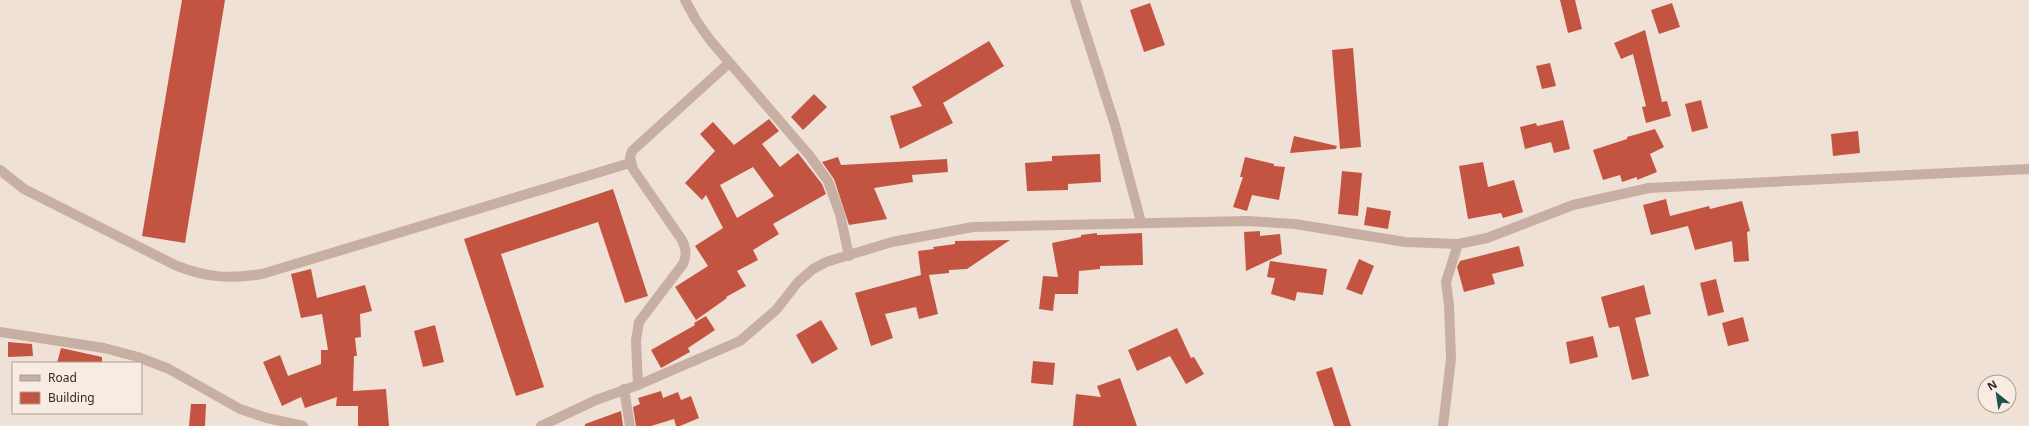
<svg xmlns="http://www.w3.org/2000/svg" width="2029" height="426" font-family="'Noto Sans',sans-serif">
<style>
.building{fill:#c35441;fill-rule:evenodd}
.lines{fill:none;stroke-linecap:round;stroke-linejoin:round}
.street{stroke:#c7b0a3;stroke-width:10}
</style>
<rect width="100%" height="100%" fill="#f0e1d6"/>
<!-- building -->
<g class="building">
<path d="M 182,0 L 225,0 L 185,243 L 142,236 Z"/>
<path d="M 1560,0 L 1575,0 L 1582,29 L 1568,33 Z"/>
<path d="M 1150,3 L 1165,45 L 1144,52 L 1130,10 Z"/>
<path d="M 1672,3 L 1680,27 L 1659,34 L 1651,10 Z"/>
<path d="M 1645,30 L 1662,102 L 1667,101 L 1671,116 L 1646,123 L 1642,107 L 1646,106 L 1633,54 L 1621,59 L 1614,43 Z"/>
<path d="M 989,41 L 1004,66 L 943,103 L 953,123 L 900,149 L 890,116 L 922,106 L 912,87 Z"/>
<path d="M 1353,48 L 1361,147 L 1340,149 L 1332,50 Z"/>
<path d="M 1550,63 L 1556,86 L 1542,89 L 1536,66 Z"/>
<path d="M 814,94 L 827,107 L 803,130 L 791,117 Z"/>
<path d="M 1701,100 L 1708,128 L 1692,132 L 1685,104 Z"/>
<path d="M 769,119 L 779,131 L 762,144 L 780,167 L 798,153 L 822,184 L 826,194 L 773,224 L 779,234 L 753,250 L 758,260 L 737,271 L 746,286 L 726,297 L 727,298 L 696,320 L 675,287 L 708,266 L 695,246 L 723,228 L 706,195 L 702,200 L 685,183 L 715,151 L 700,134 L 713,122 L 734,145 ZM 753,167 L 774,196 L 737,218 L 720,185 Z"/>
<path d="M 1563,120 L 1570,149 L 1554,153 L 1551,142 L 1525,149 L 1520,127 L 1536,123 L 1537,126 Z"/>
<path d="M 1655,129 L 1664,147 L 1650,154 L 1657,172 L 1637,180 L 1637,177 L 1622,182 L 1620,175 L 1603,180 L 1593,150 L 1627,139 L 1627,137 Z"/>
<path d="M 1858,131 L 1860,153 L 1833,156 L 1831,134 Z"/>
<path d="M 1294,136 L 1337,146 L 1336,149 L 1290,153 Z"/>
<path d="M 1100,154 L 1101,182 L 1068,184 L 1068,190 L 1027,191 L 1025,163 L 1052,161 L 1052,156 Z"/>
<path d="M 838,157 L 841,165 L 947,159 L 948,172 L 912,175 L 913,182 L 874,188 L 887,219 L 849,225 L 834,179 L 822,162 Z"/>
<path d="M 1245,157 L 1274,164 L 1274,166 L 1285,167 L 1279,200 L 1252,195 L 1247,211 L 1233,207 L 1243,177 L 1240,177 Z"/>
<path d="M 1483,162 L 1488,187 L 1514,180 L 1523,212 L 1503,218 L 1501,213 L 1468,219 L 1459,166 Z"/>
<path d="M 1342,171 L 1362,173 L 1358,216 L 1338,214 Z"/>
<path d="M 613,189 L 648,296 L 625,303 L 598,222 L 501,254 L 544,387 L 516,396 L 464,239 Z"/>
<path d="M 1666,199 L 1670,216 L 1709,206 L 1710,209 L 1742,201 L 1750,231 L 1747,232 L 1749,261 L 1734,262 L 1732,241 L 1695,250 L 1688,226 L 1651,235 L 1643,205 Z"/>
<path d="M 1367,207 L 1391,211 L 1388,229 L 1364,225 Z"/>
<path d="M 1260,231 L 1260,236 L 1280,234 L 1282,254 L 1246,271 L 1244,232 Z"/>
<path d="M 1097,233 L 1097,235 L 1142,233 L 1143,265 L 1100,266 L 1100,269 L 1079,271 L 1078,294 L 1055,294 L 1053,311 L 1039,309 L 1043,276 L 1058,277 L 1052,243 L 1081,237 L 1081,235 Z"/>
<path d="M 1010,240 L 967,269 L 949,270 L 949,273 L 929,275 L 938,314 L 919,319 L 916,307 L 885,314 L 893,338 L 871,346 L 855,293 L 921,275 L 918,251 L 934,249 L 933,247 L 955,244 L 955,241 Z"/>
<path d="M 1519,246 L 1524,266 L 1492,274 L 1495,284 L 1464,292 L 1457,267 L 1460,261 Z"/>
<path d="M 1359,259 L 1374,266 L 1362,295 L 1346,289 Z"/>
<path d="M 1270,261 L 1327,269 L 1323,295 L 1297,292 L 1295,301 L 1271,294 L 1275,278 L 1267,277 Z"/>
<path d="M 311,269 L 317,298 L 365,285 L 372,311 L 360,314 L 361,337 L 355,338 L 357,356 L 354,356 L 353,391 L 386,389 L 389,426 L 358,426 L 358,406 L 336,406 L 337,397 L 305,408 L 301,397 L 282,406 L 263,362 L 280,355 L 288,376 L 321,364 L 321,350 L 328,350 L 322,314 L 301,318 L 291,274 Z"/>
<path d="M 1716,279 L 1724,312 L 1708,316 L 1700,283 Z"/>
<path d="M 1644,285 L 1651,314 L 1635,318 L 1649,376 L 1632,380 L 1619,326 L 1609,328 L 1601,297 Z"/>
<path d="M 706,316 L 715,330 L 688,348 L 690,352 L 661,368 L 651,350 L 695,325 L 694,323 Z"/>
<path d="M 1743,317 L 1749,341 L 1728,346 L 1722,323 Z"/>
<path d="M 821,320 L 838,349 L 812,364 L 796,335 Z"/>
<path d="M 435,325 L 444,362 L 423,367 L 414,331 Z"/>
<path d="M 1177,328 L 1191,358 L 1194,357 L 1204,374 L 1186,384 L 1170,356 L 1137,371 L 1128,350 Z"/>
<path d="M 1593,336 L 1598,357 L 1570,364 L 1566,342 Z"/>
<path d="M 8,342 L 32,344 L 33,356 L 8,357 Z"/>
<path d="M 61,348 L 102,357 L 102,363 L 57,363 Z"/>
<path d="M 1033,361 L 1055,363 L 1053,385 L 1031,383 Z"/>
<path d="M 1332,367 L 1351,426 L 1334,426 L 1316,372 Z"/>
<path d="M 1120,378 L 1137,426 L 1073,426 L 1076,394 L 1101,397 L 1097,386 Z"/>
<path d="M 661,391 L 663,398 L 678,392 L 681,400 L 691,396 L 699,418 L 680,426 L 676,426 L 674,419 L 651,426 L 636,426 L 633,407 L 640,404 L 638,398 Z"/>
<path d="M 191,404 L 206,404 L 205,426 L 189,426 Z"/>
<path d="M 621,411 L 623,426 L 585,426 L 585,424 Z"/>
</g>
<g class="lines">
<!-- street -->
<g class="street">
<path d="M 685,0 L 696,20 L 710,40 L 809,155 L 828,181 L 840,214 L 849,256"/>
<path d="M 1075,0 L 1115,125 L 1141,222"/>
<path d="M 0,170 L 24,189 L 177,266 C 209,278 229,279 262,274 L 630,163"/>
<path d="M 0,332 L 104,348 L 138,357 L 169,369 L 240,409 L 267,418 L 303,426"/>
<path d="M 638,385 L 636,340 L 639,322 L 683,264 C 687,255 686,249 682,240 L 633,169 L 630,157 L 632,151 L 729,63"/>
<path d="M 624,389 L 630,426"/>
<path d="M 541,426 L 596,400 L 638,385 L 740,341 L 776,310 L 798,282 L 813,269 L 826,262 L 892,242 L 973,227 L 1247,221 L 1295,224 L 1405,242 L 1458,244 L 1487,238 L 1573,205 L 1649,188 L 2029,169"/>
<path d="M 1443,426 L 1451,359 L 1449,305 L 1446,282 L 1458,244"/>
</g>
</g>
<!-- legend -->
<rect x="12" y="362" width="130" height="52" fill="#f8ece2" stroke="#a99e96"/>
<rect x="20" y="375" width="20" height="6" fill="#c7b0a3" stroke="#a99e96"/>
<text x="48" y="382" font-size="12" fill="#322825">Road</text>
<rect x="20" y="392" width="20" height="12" fill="#c35441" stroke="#a99e96"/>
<text x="48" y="402" font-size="12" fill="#322825">Building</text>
<!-- north arrow -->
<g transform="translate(1997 394) rotate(330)"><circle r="19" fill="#f8ece2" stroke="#a99e96"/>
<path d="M0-3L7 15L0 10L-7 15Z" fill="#1c5250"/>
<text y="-6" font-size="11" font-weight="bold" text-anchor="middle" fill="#322825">N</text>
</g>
</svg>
